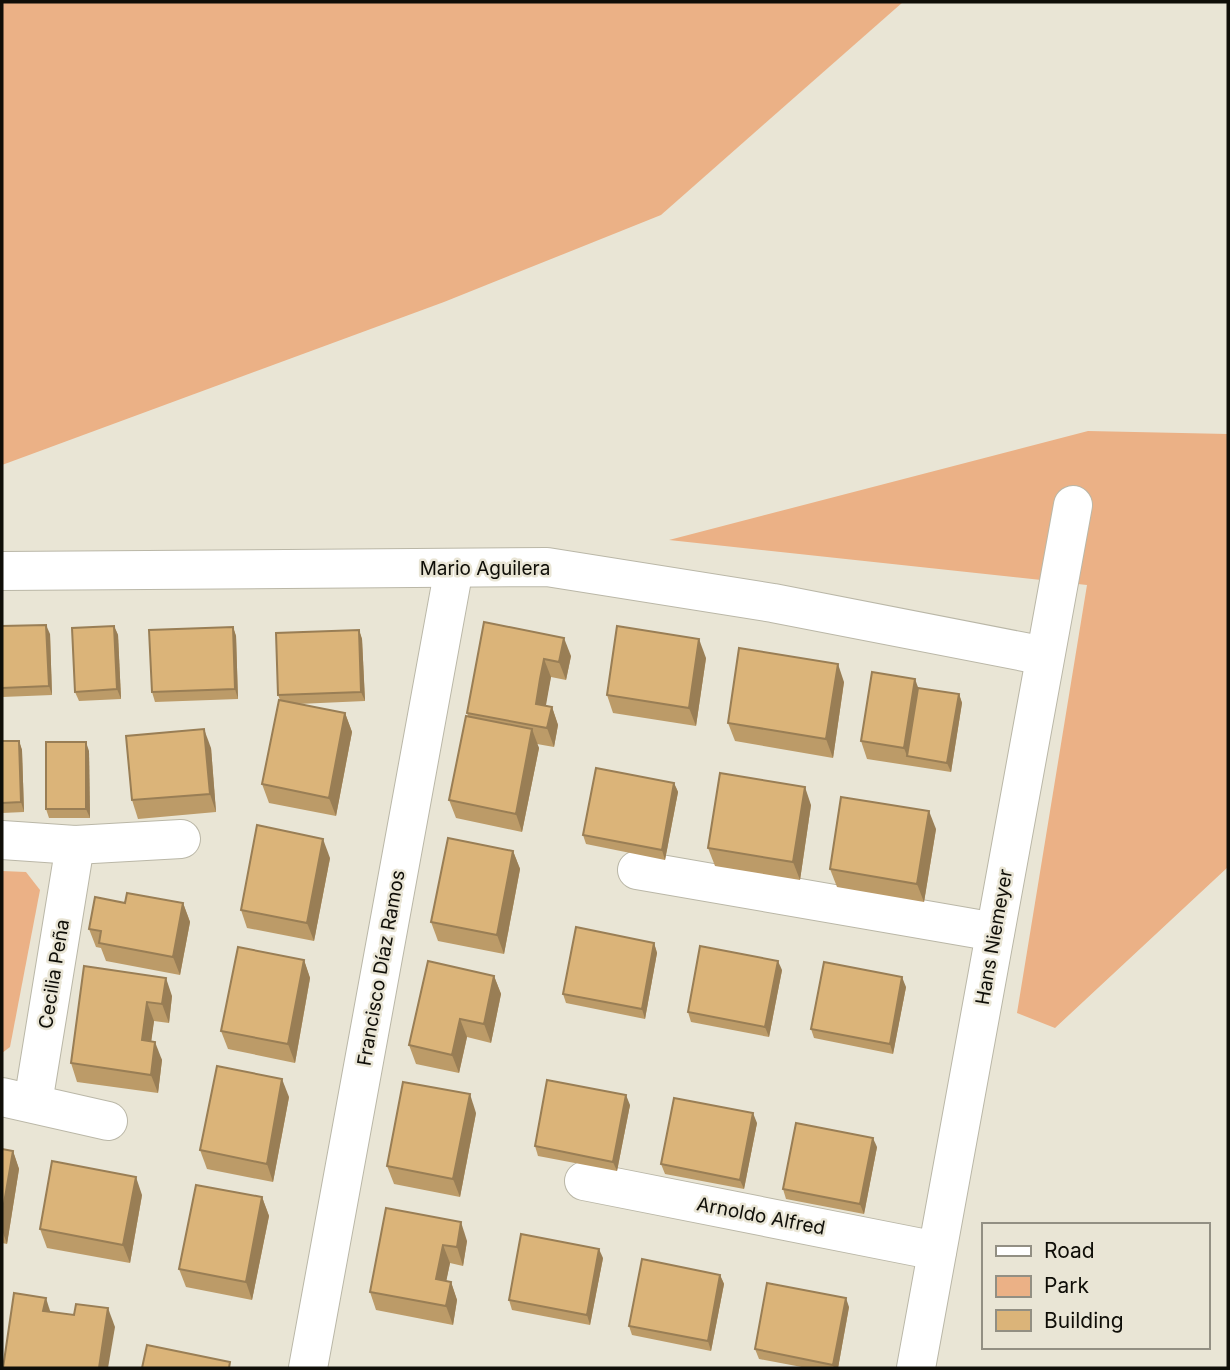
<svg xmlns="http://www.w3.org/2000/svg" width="1230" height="1370" font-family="Inter,sans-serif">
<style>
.green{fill:#ebb186}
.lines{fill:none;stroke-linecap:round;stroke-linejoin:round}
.minor-casing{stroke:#bab7a7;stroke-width:40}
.minor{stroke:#fff;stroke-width:38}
.wall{fill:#bc9b68}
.shaded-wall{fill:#997e55}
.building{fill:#dbb479;stroke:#997e55;stroke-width:2}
.labels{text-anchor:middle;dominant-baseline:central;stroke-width:5;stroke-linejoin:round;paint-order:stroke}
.street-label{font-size:19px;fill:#0f0e08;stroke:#e9e5d5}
</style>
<rect width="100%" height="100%" fill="#e9e5d5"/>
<!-- green -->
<g class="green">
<path d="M 2,2 L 903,2 L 661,215 L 444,302 L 2,465 Z"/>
<path d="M 1088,431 L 1228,434 L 1228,867 L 1055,1028 L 1017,1013 L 1087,585 L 669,540 Z"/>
<path d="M 2,871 L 26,872 L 40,890 L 10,1047 L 2,1053 Z"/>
</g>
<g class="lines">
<!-- minor casing -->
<g class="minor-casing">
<g id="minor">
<path d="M 2,571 L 547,567 L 773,603 L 1045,656"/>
<path d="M 2,840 L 75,845 L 181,839"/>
<path d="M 637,870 L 995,932"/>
<path d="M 2,1097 L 108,1121"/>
<path d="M 33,1103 L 75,845"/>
<path d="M 584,1181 L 937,1251"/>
<path d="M 308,1368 L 454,568"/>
<path d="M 916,1368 L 1073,505"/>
</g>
</g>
<!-- minor -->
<use href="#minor" class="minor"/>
</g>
<!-- wall -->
<g class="wall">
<path d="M 484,622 L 571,656 L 566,680 L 551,677 L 545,705 L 552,707 L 558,725 L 554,747 L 537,744 L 539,748 L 522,832 L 456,818 L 449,800 L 468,716 L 467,713 Z"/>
<path d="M 2,626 L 50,634 L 52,695 L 2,697 Z"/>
<path d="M 114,626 L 118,635 L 121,699 L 79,701 L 75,692 Z"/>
<path d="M 233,627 L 236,636 L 238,699 L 155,702 L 152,692 Z"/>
<path d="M 359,630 L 362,639 L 365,701 L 298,704 L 345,713 L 352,732 L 336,816 L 269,803 L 262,784 L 280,700 L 278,695 Z"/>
<path d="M 706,658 L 696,726 L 613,713 L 607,695 Z"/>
<path d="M 844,682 L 833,758 L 735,741 L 728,723 Z"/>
<path d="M 959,694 L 962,703 L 951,772 L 867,759 L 861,741 Z"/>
<path d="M 2,741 L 19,741 L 22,750 L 24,812 L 2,813 Z"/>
<path d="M 211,748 L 216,812 L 138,819 L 132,800 Z"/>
<path d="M 89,751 L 90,818 L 49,818 L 46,809 Z"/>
<path d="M 674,783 L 678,792 L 665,860 L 586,844 L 583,835 Z"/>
<path d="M 811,805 L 800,880 L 715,866 L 708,848 Z"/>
<path d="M 936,829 L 924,902 L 837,887 L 830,869 Z"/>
<path d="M 513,851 L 520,869 L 504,954 L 438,941 L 431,922 Z"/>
<path d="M 330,858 L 314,941 L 247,928 L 241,910 Z"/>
<path d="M 125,903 L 183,903 L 190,922 L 180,975 L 106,961 L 101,948 L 96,947 L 89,929 Z"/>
<path d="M 654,943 L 657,953 L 645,1019 L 566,1003 L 563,994 Z"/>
<path d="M 304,960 L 310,978 L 295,1063 L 228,1049 L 221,1031 Z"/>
<path d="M 84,966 L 172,996 L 169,1023 L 154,1021 L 151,1041 L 162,1060 L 158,1093 L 77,1082 L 71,1063 Z"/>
<path d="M 782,970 L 769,1037 L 691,1022 L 688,1012 Z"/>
<path d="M 494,976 L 501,994 L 491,1043 L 467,1037 L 459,1073 L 416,1064 L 409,1045 Z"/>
<path d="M 906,987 L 893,1054 L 814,1038 L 811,1029 Z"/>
<path d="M 289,1097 L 273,1182 L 207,1169 L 200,1150 Z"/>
<path d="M 630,1105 L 617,1171 L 538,1156 L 535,1146 Z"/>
<path d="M 476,1113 L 460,1197 L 394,1184 L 387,1166 Z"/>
<path d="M 757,1123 L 744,1189 L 665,1174 L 661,1164 Z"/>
<path d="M 877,1147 L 864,1214 L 786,1199 L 783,1189 Z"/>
<path d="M 2,1149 L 13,1151 L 19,1169 L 7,1244 L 2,1243 Z"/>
<path d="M 142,1195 L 130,1263 L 47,1248 L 40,1229 Z"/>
<path d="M 262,1197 L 269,1216 L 252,1300 L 186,1287 L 179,1269 Z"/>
<path d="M 386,1208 L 467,1241 L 463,1266 L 450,1263 L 446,1281 L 451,1282 L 457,1300 L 453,1325 L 376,1310 L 370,1292 Z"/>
<path d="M 603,1258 L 590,1325 L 512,1310 L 509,1300 Z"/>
<path d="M 720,1275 L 724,1284 L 711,1351 L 632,1335 L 629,1326 Z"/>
<path d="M 849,1307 L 838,1368 L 807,1368 L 759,1359 L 755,1349 Z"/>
</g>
<!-- shaded-wall -->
<g class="shaded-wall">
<path d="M 46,625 L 50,634 L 52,695 L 49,686 Z"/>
<path d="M 114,626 L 118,635 L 121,699 L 117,689 Z"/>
<path d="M 233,627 L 236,636 L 238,699 L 235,689 Z"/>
<path d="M 359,630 L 362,639 L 365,701 L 361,692 Z"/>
<path d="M 564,638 L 571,656 L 566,680 L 559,662 Z"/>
<path d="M 699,639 L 706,658 L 696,726 L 689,708 Z"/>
<path d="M 544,659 L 551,677 L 543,722 L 536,704 Z"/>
<path d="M 838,664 L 844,682 L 833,758 L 826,739 Z"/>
<path d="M 915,679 L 922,698 L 907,756 L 904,748 Z"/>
<path d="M 959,694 L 962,703 L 951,772 L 947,763 Z"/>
<path d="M 552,707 L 558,725 L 554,747 L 547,728 Z"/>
<path d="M 345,713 L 352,732 L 336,816 L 329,798 Z"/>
<path d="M 204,729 L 211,748 L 216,812 L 210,794 Z"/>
<path d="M 532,729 L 539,748 L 522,832 L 516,814 Z"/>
<path d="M 19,741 L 22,750 L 24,812 L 21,802 Z"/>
<path d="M 86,742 L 89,751 L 90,818 L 86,809 Z"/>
<path d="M 674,783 L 678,792 L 665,860 L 662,850 Z"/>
<path d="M 805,787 L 811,805 L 800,880 L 793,862 Z"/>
<path d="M 929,811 L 936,829 L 924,902 L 917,884 Z"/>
<path d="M 323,839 L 330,858 L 314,941 L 307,923 Z"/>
<path d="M 513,851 L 520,869 L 504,954 L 497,935 Z"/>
<path d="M 183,903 L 190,922 L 180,975 L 173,957 Z"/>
<path d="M 654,943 L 657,953 L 645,1019 L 642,1009 Z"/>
<path d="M 304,960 L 310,978 L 295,1063 L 288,1044 Z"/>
<path d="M 778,961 L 782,970 L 769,1037 L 765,1027 Z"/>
<path d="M 494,976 L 501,994 L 491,1043 L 484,1024 Z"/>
<path d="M 902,977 L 906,987 L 893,1054 L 890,1044 Z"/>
<path d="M 166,978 L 172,996 L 169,1023 L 162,1004 Z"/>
<path d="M 147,1002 L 154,1021 L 149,1058 L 142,1040 Z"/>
<path d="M 460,1019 L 467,1037 L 459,1073 L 452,1055 Z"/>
<path d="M 155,1042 L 162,1060 L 158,1093 L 151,1075 Z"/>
<path d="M 282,1079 L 289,1097 L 273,1182 L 267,1164 Z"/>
<path d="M 470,1094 L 476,1113 L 460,1197 L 453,1179 Z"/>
<path d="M 626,1095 L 630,1105 L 617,1171 L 613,1162 Z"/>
<path d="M 753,1113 L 757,1123 L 744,1189 L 740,1180 Z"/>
<path d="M 873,1138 L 877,1147 L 864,1214 L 860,1204 Z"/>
<path d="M 13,1151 L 19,1169 L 7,1244 L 2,1230 L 2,1215 Z"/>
<path d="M 136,1177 L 142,1195 L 130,1263 L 123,1245 Z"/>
<path d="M 262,1197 L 269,1216 L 252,1300 L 246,1282 Z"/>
<path d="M 461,1222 L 467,1241 L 463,1266 L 457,1247 Z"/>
<path d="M 443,1245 L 450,1263 L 443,1297 L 436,1279 Z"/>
<path d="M 599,1249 L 603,1258 L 590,1325 L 587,1315 Z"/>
<path d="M 720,1275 L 724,1284 L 711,1351 L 708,1341 Z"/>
<path d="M 451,1282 L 457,1300 L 453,1325 L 446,1306 Z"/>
<path d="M 46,1298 L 52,1317 L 43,1311 Z"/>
<path d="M 846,1298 L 849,1307 L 838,1368 L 834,1368 L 833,1365 Z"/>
<path d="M 108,1308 L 115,1327 L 108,1368 L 99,1368 Z"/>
</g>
<!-- building -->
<g class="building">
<path d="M 484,622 L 564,638 L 559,662 L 544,659 L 540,679 L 536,704 L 552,707 L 547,728 L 467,713 Z"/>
<path d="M 46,625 L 49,686 L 2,688 L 2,626 Z"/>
<path d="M 114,626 L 117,689 L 75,692 L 72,628 Z"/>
<path d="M 617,626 L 699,639 L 689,708 L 607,695 Z"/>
<path d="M 233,627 L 235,689 L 152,692 L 149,630 Z"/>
<path d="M 359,630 L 361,692 L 278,695 L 276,633 Z"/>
<path d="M 739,648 L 838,664 L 826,739 L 728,723 Z"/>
<path d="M 872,672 L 915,679 L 904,748 L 861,741 Z"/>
<path d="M 918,688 L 959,694 L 947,763 L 907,756 Z"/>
<path d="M 279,700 L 345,713 L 329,798 L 262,784 Z"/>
<path d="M 466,716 L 532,729 L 516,814 L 449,800 Z"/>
<path d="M 204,729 L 210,794 L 132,800 L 126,736 Z"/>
<path d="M 2,741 L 19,741 L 21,802 L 2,803 Z"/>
<rect x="46" y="742" width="40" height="67"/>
<path d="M 596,768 L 674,783 L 662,850 L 583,835 Z"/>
<path d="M 720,773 L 805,787 L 793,862 L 708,848 Z"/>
<path d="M 841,797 L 929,811 L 917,884 L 830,869 Z"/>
<path d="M 257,825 L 323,839 L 307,923 L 241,910 Z"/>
<path d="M 448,838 L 513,851 L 497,935 L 431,922 Z"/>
<path d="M 127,893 L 183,903 L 173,957 L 99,943 L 101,931 L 89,929 L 95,897 L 125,903 Z"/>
<path d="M 576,927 L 654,943 L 642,1009 L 563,994 Z"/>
<path d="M 700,946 L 778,961 L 765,1027 L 688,1012 Z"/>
<path d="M 238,947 L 304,960 L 288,1044 L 221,1031 Z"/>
<path d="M 428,961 L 494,976 L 484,1024 L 460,1019 L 452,1055 L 409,1045 Z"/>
<path d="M 824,962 L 902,977 L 890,1044 L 811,1029 Z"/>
<path d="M 84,966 L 166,978 L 162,1004 L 147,1002 L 142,1040 L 155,1042 L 151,1075 L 71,1063 Z"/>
<path d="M 217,1066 L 282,1079 L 267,1164 L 200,1150 Z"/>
<path d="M 547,1080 L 626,1095 L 613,1162 L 535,1146 Z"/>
<path d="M 403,1082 L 470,1094 L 453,1179 L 387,1166 Z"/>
<path d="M 674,1098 L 753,1113 L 740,1180 L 661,1164 Z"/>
<path d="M 796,1123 L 873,1138 L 860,1204 L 783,1189 Z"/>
<path d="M 2,1149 L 13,1151 L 2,1215 Z"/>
<path d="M 52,1161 L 136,1177 L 123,1245 L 40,1229 Z"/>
<path d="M 196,1185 L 262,1197 L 246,1282 L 179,1269 Z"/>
<path d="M 386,1208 L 461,1222 L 457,1247 L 443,1245 L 436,1279 L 451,1282 L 446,1306 L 370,1292 Z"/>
<path d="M 521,1234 L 599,1249 L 587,1315 L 509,1300 Z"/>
<path d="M 642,1259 L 720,1275 L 708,1341 L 629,1326 Z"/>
<path d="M 767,1283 L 846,1298 L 833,1365 L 755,1349 Z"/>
<path d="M 14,1293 L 46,1298 L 43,1311 L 74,1315 L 76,1304 L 108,1308 L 99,1368 L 3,1368 Z"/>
<path d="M 147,1345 L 230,1362 L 229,1368 L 142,1368 Z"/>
</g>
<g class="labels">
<!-- street labels -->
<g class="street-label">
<text x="485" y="568">Mario Aguilera</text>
<text transform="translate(994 937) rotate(-80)">Hans Niemeyer</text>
<text transform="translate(381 968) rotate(-80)">Francisco Díaz Ramos</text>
<text transform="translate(54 974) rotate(-81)">Cecilia Peña</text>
<text transform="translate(761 1216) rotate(11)">Arnoldo Alfred</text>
</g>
</g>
<!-- border -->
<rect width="1230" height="1370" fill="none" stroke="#0f0e08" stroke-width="7"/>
<!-- legend -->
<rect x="982" y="1223" width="228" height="126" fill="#e9e5d5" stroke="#928f83" stroke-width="2"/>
<rect x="996" y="1246" width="35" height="10" fill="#ffffff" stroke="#928f83" stroke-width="2"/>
<text x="1044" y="1258" font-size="21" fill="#0f0e08">Road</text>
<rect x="996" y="1276" width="35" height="21" fill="#ebb186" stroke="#928f83" stroke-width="2"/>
<text x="1044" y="1293" font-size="21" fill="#0f0e08">Park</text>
<rect x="996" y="1310" width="35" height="21" fill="#dbb479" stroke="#928f83" stroke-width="2"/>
<text x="1044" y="1328" font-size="21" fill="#0f0e08">Building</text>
</svg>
